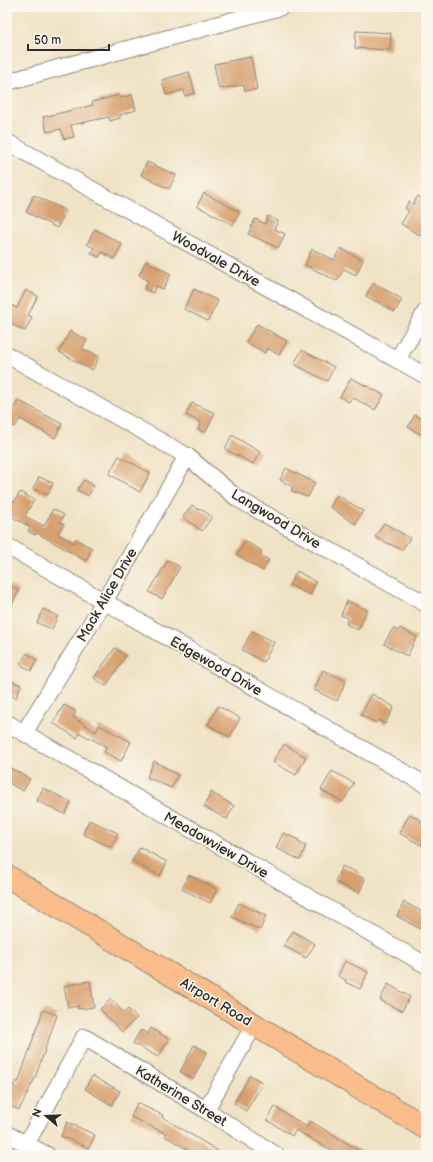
<svg xmlns="http://www.w3.org/2000/svg" width="433" height="1162" font-family="'Balsamiq Sans',sans-serif">
<style>
.building{fill:#d79f6d}
.lines{fill:none;stroke-linecap:round;stroke-linejoin:round}
.minor-casing{stroke:#8e8678;stroke-width:18}
.highway-casing{stroke:#8e8678;stroke-width:24}
.minor{stroke:#fff;stroke-width:16}
.highway{stroke:#f9bc8a;stroke-width:22}
.labels{text-anchor:middle;dominant-baseline:central;stroke-width:3.5;stroke-linejoin:round;paint-order:stroke}
.street-label{font-size:14px;fill:#2b2b2b;stroke:#fbf7ec}
</style>
<rect width="100%" height="100%" fill="#fbf7ec"/>
<filter id="ink" filterUnits="userSpaceOnUse"><feTurbulence type="fractalNoise" baseFrequency=".025" numOctaves="2"/><feDisplacementMap in="SourceGraphic" scale="8" xChannelSelector="R" yChannelSelector="G"/><feConvolveMatrix kernelMatrix="1 2 1 2 8 2 1 2 1" color-interpolation-filters="sRGB"/></filter>
<filter id="wash" filterUnits="userSpaceOnUse"><feTurbulence type="fractalNoise" baseFrequency=".012" numOctaves="4" result="noise"/><feDisplacementMap in="SourceGraphic" scale="16" xChannelSelector="R" yChannelSelector="G"/><feGaussianBlur stdDeviation="0.9" result="paint"/><feColorMatrix in="noise" values="0 0 0 0 0 0 0 0 0 0 0 0 0 0 0 0 0 1.4 0 .05"/><feComposite in="paint" operator="in"/></filter>
<g filter="url(#wash)">
<rect width="100%" height="100%" fill="#f0e2c5"/>
<g id="blocks">
<!-- building -->
<g class="building">
<path d="M 356,31 L 391,33 L 390,50 L 355,48 Z"/>
<path d="M 251,57 L 257,89 L 245,91 L 244,85 L 219,89 L 214,64 Z"/>
<path d="M 189,72 L 195,93 L 185,96 L 184,90 L 166,95 L 162,80 Z"/>
<path d="M 119,95 L 120,98 L 132,95 L 136,110 L 120,115 L 120,118 L 110,121 L 109,117 L 71,125 L 74,137 L 64,139 L 61,129 L 47,132 L 43,117 L 93,105 L 92,102 Z"/>
<path d="M 147,162 L 176,175 L 169,189 L 141,175 Z"/>
<path d="M 204,193 L 240,212 L 233,225 L 197,206 Z"/>
<path d="M 34,195 L 66,211 L 57,228 L 26,212 Z"/>
<path d="M 418,196 L 426,201 L 426,208 L 421,217 L 426,221 L 426,228 L 421,236 L 401,224 L 409,211 L 405,208 L 409,201 L 413,204 Z"/>
<path d="M 268,216 L 278,221 L 274,229 L 285,234 L 278,248 L 248,234 L 255,219 L 265,224 Z"/>
<path d="M 95,229 L 122,244 L 114,259 L 102,252 L 99,257 L 91,253 L 94,248 L 87,244 Z"/>
<path d="M 340,248 L 363,260 L 356,275 L 344,269 L 337,281 L 305,265 L 312,249 L 334,260 Z"/>
<path d="M 146,261 L 171,274 L 163,289 L 156,286 L 153,293 L 144,289 L 148,281 L 139,275 Z"/>
<path d="M 373,283 L 402,299 L 395,312 L 366,296 Z"/>
<path d="M 194,289 L 218,301 L 208,321 L 184,309 Z"/>
<path d="M 26,290 L 38,296 L 28,315 L 32,317 L 25,331 L 7,322 L 7,303 L 17,308 Z"/>
<path d="M 257,324 L 287,341 L 279,355 L 267,348 L 265,353 L 246,342 Z"/>
<path d="M 70,331 L 87,340 L 82,349 L 99,357 L 92,370 L 59,352 Z"/>
<path d="M 302,350 L 334,367 L 327,381 L 294,364 Z"/>
<path d="M 351,378 L 384,395 L 375,410 L 352,397 L 349,402 L 340,397 Z"/>
<path d="M 18,400 L 62,424 L 55,438 L 20,419 L 15,427 L 7,423 Z"/>
<path d="M 192,403 L 215,413 L 205,433 L 198,429 L 201,422 L 186,415 Z"/>
<path d="M 415,415 L 426,421 L 426,437 L 408,427 Z"/>
<path d="M 232,435 L 260,452 L 253,464 L 225,449 Z"/>
<path d="M 119,456 L 150,473 L 140,492 L 109,474 Z"/>
<path d="M 286,468 L 315,483 L 308,497 L 291,491 L 293,487 L 280,480 Z"/>
<path d="M 39,477 L 53,483 L 48,495 L 33,489 Z"/>
<path d="M 84,480 L 94,486 L 88,496 L 77,490 Z"/>
<path d="M 20,492 L 34,500 L 25,516 L 44,526 L 53,509 L 64,515 L 60,522 L 64,524 L 58,534 L 74,543 L 75,539 L 92,548 L 86,561 L 37,533 L 35,535 L 28,531 L 30,527 L 7,514 L 7,498 L 14,502 Z"/>
<path d="M 337,495 L 363,511 L 355,524 L 330,507 Z"/>
<path d="M 192,505 L 199,510 L 200,508 L 212,517 L 202,531 L 183,517 Z"/>
<path d="M 384,523 L 410,538 L 402,550 L 375,537 Z"/>
<path d="M 245,541 L 262,551 L 260,555 L 269,560 L 263,571 L 237,555 Z"/>
<path d="M 168,560 L 180,567 L 162,599 L 149,592 Z"/>
<path d="M 297,571 L 316,582 L 310,595 L 289,585 Z"/>
<path d="M 7,584 L 19,590 L 7,614 Z"/>
<path d="M 347,601 L 367,610 L 358,630 L 346,624 L 348,618 L 341,615 Z"/>
<path d="M 43,609 L 58,616 L 52,629 L 37,623 Z"/>
<path d="M 393,628 L 399,631 L 400,628 L 417,637 L 407,656 L 384,644 Z"/>
<path d="M 252,631 L 274,642 L 264,662 L 242,650 Z"/>
<path d="M 115,648 L 126,656 L 106,686 L 94,678 Z"/>
<path d="M 27,653 L 37,660 L 31,671 L 20,664 Z"/>
<path d="M 323,670 L 346,681 L 337,701 L 314,690 Z"/>
<path d="M 7,679 L 21,685 L 16,698 L 7,694 Z"/>
<path d="M 372,694 L 394,707 L 385,724 L 378,720 L 376,723 L 361,715 Z"/>
<path d="M 64,705 L 76,712 L 73,717 L 96,732 L 99,725 L 131,742 L 121,761 L 104,752 L 107,747 L 80,733 L 77,738 L 53,723 Z"/>
<path d="M 218,706 L 240,718 L 230,737 L 208,725 Z"/>
<path d="M 284,744 L 306,757 L 296,775 L 273,762 Z"/>
<path d="M 154,761 L 178,775 L 171,788 L 147,777 Z"/>
<path d="M 7,766 L 30,779 L 23,791 L 7,782 Z"/>
<path d="M 332,771 L 354,783 L 343,802 L 321,790 Z"/>
<path d="M 43,788 L 71,802 L 65,814 L 37,801 Z"/>
<path d="M 211,792 L 234,806 L 227,819 L 204,807 Z"/>
<path d="M 410,814 L 426,824 L 426,836 L 421,845 L 399,833 Z"/>
<path d="M 89,820 L 118,833 L 111,847 L 83,834 Z"/>
<path d="M 283,833 L 299,840 L 298,842 L 306,846 L 300,860 L 276,848 Z"/>
<path d="M 140,847 L 167,862 L 160,876 L 132,861 Z"/>
<path d="M 342,866 L 358,873 L 357,875 L 365,879 L 359,893 L 335,882 Z"/>
<path d="M 189,875 L 217,889 L 210,903 L 182,889 Z"/>
<path d="M 404,902 L 426,914 L 426,919 L 420,929 L 397,916 Z"/>
<path d="M 239,903 L 266,916 L 260,930 L 232,917 Z"/>
<path d="M 293,931 L 315,944 L 306,958 L 284,946 Z"/>
<path d="M 345,961 L 368,972 L 360,989 L 345,982 L 346,980 L 338,976 Z"/>
<path d="M 90,981 L 94,1007 L 78,1009 L 78,1006 L 68,1008 L 64,986 Z"/>
<path d="M 388,984 L 410,997 L 402,1011 L 380,1000 Z"/>
<path d="M 111,999 L 124,1013 L 128,1009 L 137,1018 L 122,1032 L 100,1009 Z"/>
<path d="M 43,1010 L 57,1015 L 35,1078 L 19,1110 L 7,1104 L 7,1092 L 10,1093 L 16,1081 L 18,1083 Z"/>
<path d="M 151,1028 L 169,1039 L 158,1057 L 133,1043 L 141,1030 L 148,1034 Z"/>
<path d="M 194,1045 L 207,1052 L 193,1079 L 180,1072 Z"/>
<path d="M 250,1075 L 263,1083 L 246,1111 L 234,1103 Z"/>
<path d="M 92,1076 L 120,1091 L 112,1105 L 85,1089 Z"/>
<path d="M 137,1103 L 163,1115 L 162,1117 L 225,1155 L 197,1155 L 165,1136 L 167,1134 L 131,1117 Z"/>
<path d="M 275,1107 L 307,1127 L 310,1121 L 367,1155 L 339,1155 L 296,1130 L 292,1136 L 267,1120 Z"/>
<path d="M 67,1122 L 95,1135 L 89,1148 L 61,1136 Z"/>
</g>
</g>
</g>
<g filter="url(#ink)">
<use href="#blocks" fill-opacity="0" stroke="#8e8678" stroke-width="1"/>
<g class="lines">
<!-- minor casing -->
<g class="minor-casing">
<g id="minor">
<path d="M 7,82 L 281,7"/>
<path d="M 7,142 L 426,376"/>
<path d="M 7,355 L 187,456 L 238,499 L 426,604"/>
<path d="M 397,360 L 426,311"/>
<path d="M 7,546 L 426,785"/>
<path d="M 7,723 L 426,965"/>
<path d="M 24,733 L 104,602 L 187,456"/>
<path d="M 206,1110 L 254,1025"/>
<path d="M 7,1134 L 47,1155"/>
<path d="M 27,1143 L 84,1037 L 206,1110 L 276,1155"/>
</g>
</g>
<!-- highway casing -->
<g class="highway-casing">
<path id="highway" d="M 7,876 L 426,1128"/>
</g>
<!-- minor -->
<use href="#minor" class="minor"/>
<!-- highway -->
<use href="#highway" class="highway"/>
</g>
</g>
<g class="labels">
<!-- street labels -->
<g class="street-label">
<text transform="translate(216 259) rotate(29)">Woodvale Drive</text>
<text transform="translate(276 519) rotate(31)">Langwood Drive</text>
<text transform="translate(107 595) rotate(-60)">Mack Alice Drive</text>
<text transform="translate(216 666) rotate(30)">Edgewood Drive</text>
<text transform="translate(216 845) rotate(30)">Meadowview Drive</text>
<text transform="translate(216 1002) rotate(31)">Airport Road</text>
<text transform="translate(181 1096) rotate(31)">Katherine Street</text>
</g>
</g>
<!-- margin -->
<rect width="433" height="1162" fill="none" stroke="#fbf7ec" stroke-width="24"/>
<!-- north arrow -->
<g transform="translate(46 1116) rotate(289)" stroke="#fbf7ec" stroke-width="3" paint-order="stroke">
<path d="M0-3L7 15L0 10L-7 15Z" fill="#2b2b2b"/>
<text y="-6" font-size="11" font-weight="bold" text-anchor="middle" fill="#2b2b2b">N</text>
</g>
<!-- scale -->
<path d="M28 44v6h81v-6" fill="none" stroke="#2b2b2b" stroke-width="2"/>
<text x="34" y="44" font-size="12" fill="#2b2b2b" stroke="#fbf7ec" stroke-width="3" paint-order="stroke">50 m</text>
</svg>
